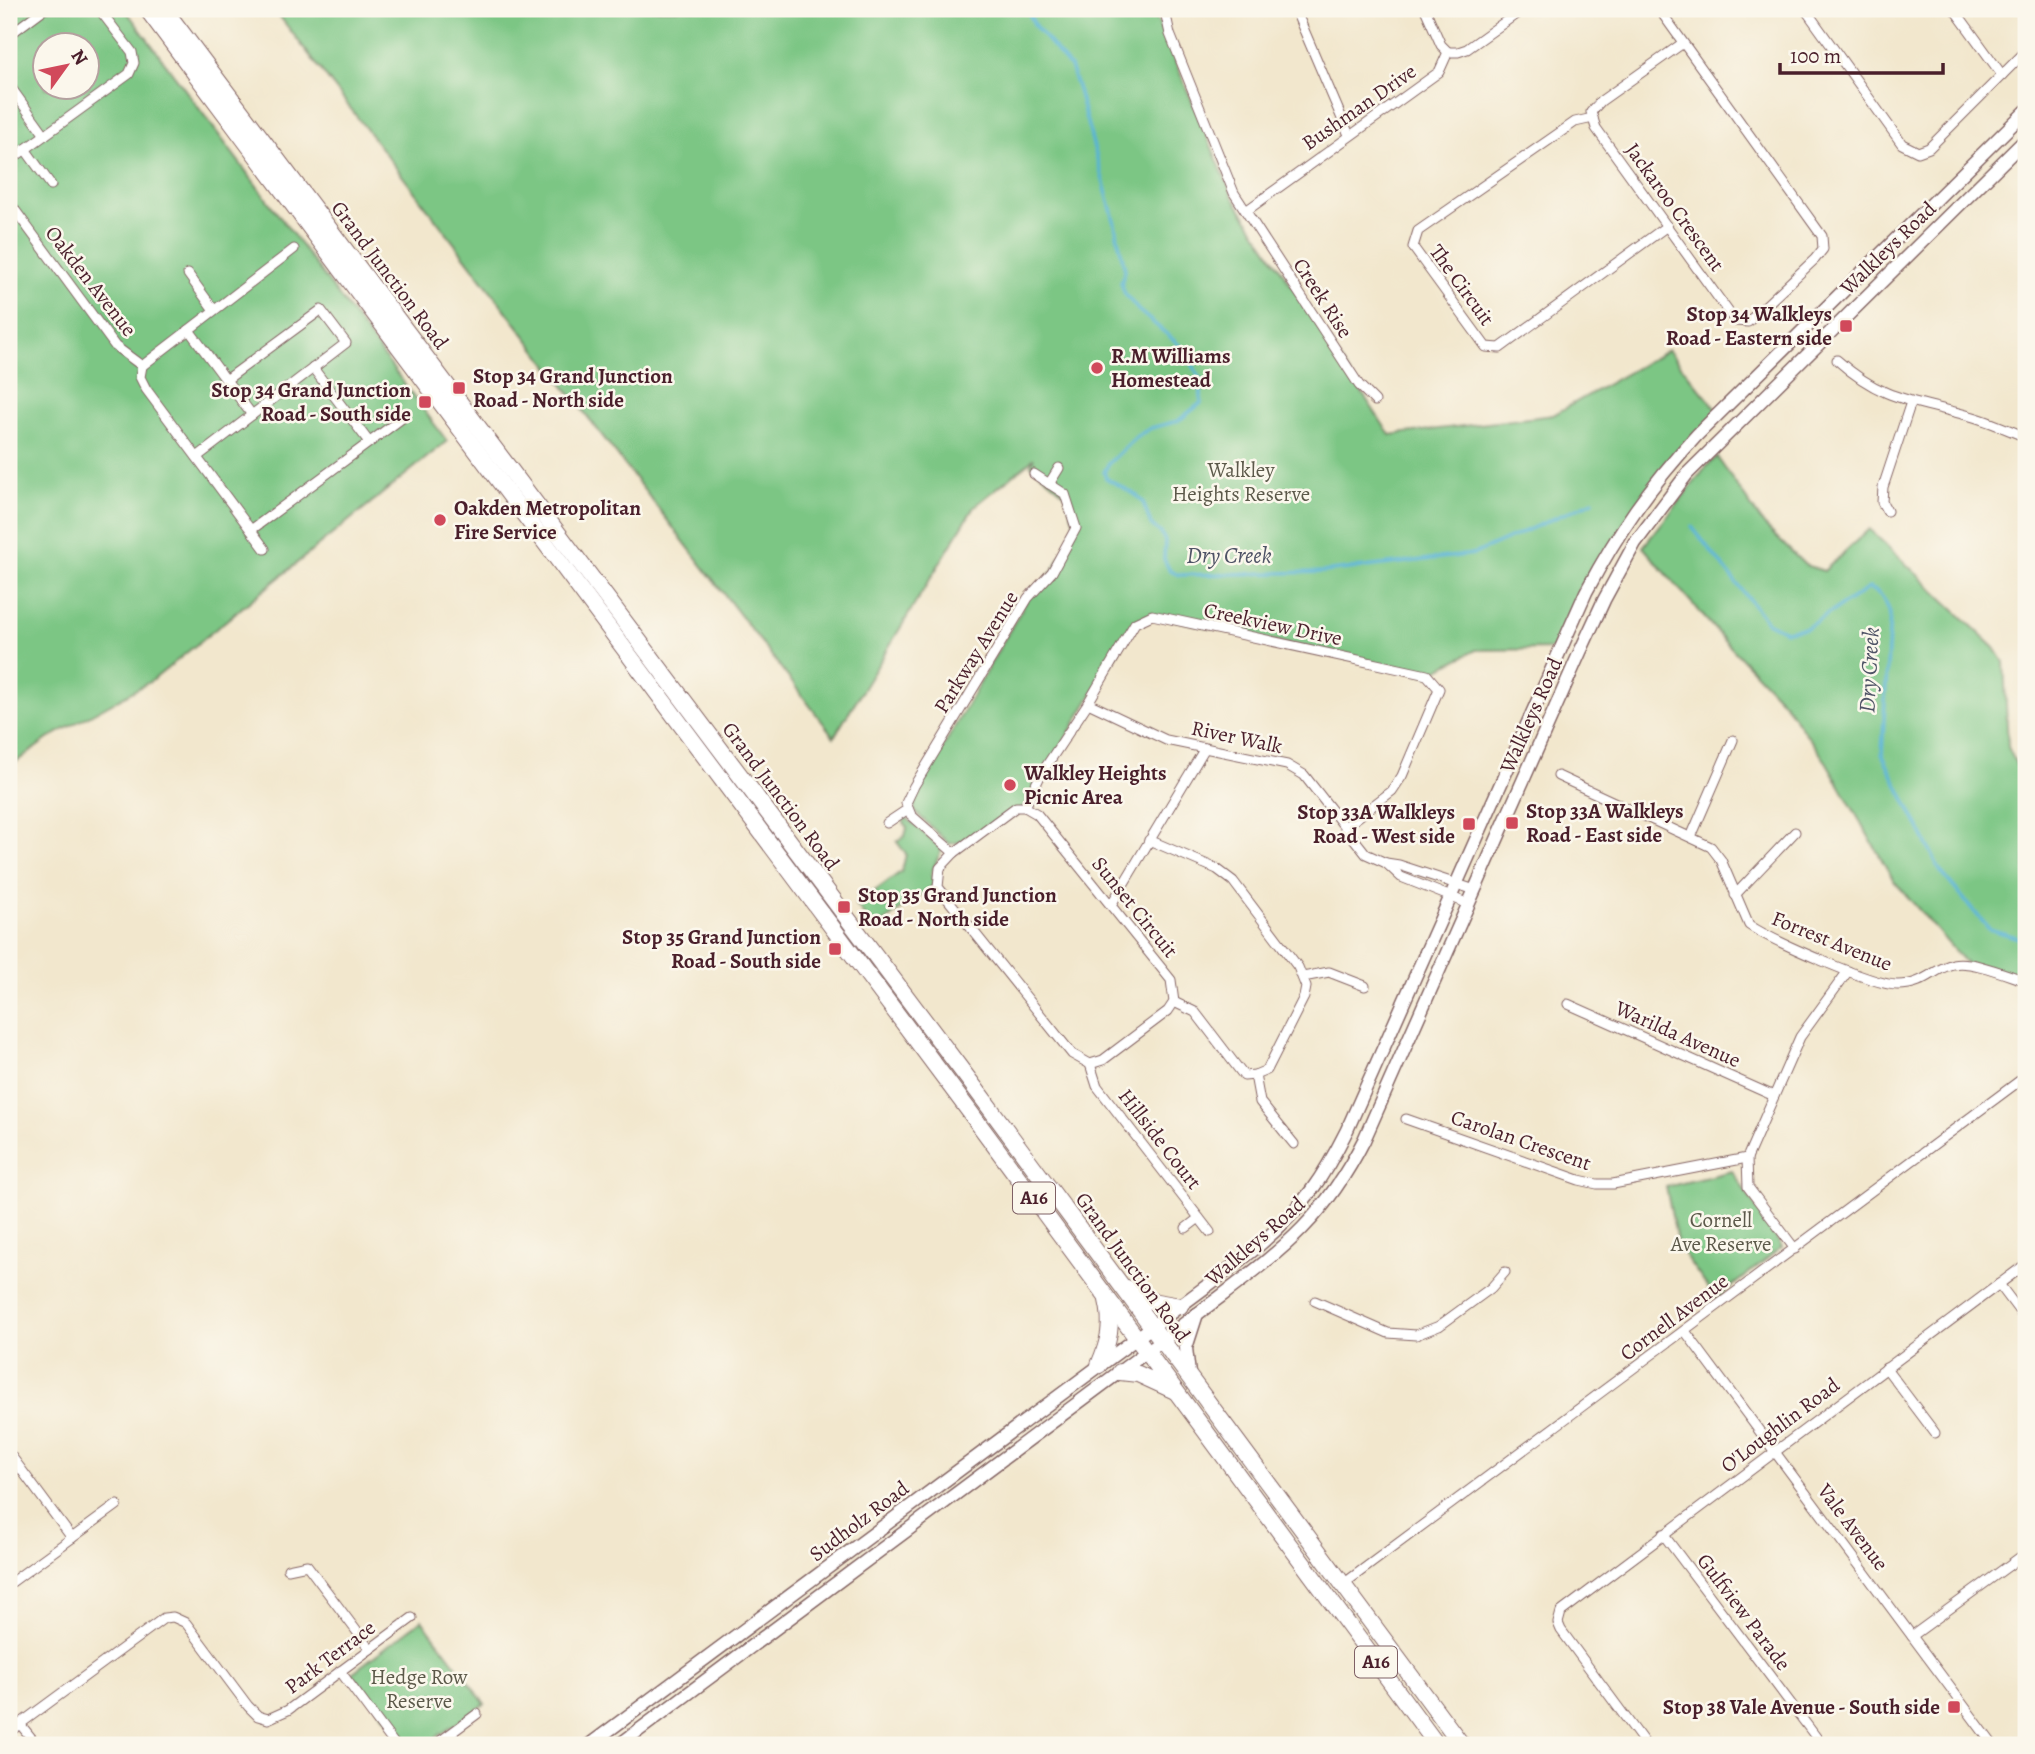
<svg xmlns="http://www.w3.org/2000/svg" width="2035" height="1754" font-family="Alegreya,serif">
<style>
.green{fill:#7cc684;stroke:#637258;stroke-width:2;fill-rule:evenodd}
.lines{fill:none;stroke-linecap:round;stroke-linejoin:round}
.stream{stroke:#57b3d5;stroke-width:3.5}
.minor-casing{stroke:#856564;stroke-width:11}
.secondary-casing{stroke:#856564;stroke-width:15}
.trunk-casing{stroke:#856564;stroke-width:18}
.minor{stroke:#fff;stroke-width:9}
.secondary{stroke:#fff;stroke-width:12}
.trunk{stroke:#fff;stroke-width:16}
.poi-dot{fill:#d1495b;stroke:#fbf7ec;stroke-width:2.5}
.labels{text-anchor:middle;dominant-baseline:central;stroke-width:5;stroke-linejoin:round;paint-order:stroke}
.shield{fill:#fbf7ec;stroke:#7f6065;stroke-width:2}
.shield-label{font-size:19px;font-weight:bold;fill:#4a1f2b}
.street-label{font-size:21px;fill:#4a1f2b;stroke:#fbf7ec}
.poi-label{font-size:21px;font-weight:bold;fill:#4a1f2b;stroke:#fbf7ec;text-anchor:start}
.park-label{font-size:21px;fill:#5c594a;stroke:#fbf7ec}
.water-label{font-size:23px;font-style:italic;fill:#4f5366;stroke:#fbf7ec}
</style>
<rect width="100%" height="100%" fill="#fbf7ec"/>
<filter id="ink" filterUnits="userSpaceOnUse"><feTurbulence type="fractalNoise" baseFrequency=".0143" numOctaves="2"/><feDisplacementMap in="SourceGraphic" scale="14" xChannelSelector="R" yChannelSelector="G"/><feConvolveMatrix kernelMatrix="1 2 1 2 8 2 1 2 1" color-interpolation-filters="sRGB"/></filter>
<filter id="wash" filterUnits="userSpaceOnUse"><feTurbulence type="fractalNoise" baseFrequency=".00686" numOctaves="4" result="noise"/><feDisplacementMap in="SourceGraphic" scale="28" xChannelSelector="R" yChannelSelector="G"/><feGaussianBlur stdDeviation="1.57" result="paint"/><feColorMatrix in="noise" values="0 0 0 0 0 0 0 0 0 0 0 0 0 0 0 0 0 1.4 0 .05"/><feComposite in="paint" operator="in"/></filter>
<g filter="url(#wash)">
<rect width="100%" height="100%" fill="#f2e7cd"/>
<!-- green -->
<g class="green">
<path d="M 9,9 L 125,9 L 447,441 L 153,680 L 49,738 L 9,767 ZM 46,46 L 88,46 L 88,88 L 46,88 Z"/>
<path d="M 274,9 L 1157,9 L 1154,12 L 1233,197 L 1390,435 L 1553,415 L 1668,350 L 1719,412 L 1626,521 L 1560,649 L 1476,650 L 1427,675 L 1152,615 L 1135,623 L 1025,807 L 960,842 L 949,844 L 915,812 L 913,800 L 1028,598 L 1052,572 L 1076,528 L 1065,494 L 1031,465 L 1034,458 L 974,507 L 834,737 Z"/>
<path d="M 1717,457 L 1764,525 L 1805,565 L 1824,571 L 1869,529 L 1995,648 L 2004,662 L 2008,747 L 2026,785 L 2026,983 L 1966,964 L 1894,881 L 1827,763 L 1784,703 L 1725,641 L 1643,547 L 1708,465 Z"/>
<path d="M 904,816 L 942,849 L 931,874 L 935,884 L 875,929 L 856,905 L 902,871 L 906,854 L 897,842 L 905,836 L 907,828 L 903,820 Z"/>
<path d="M 1732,1171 L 1782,1247 L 1716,1299 L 1678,1246 L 1666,1187 Z"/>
<path d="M 422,1620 L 485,1704 L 425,1745 L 406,1745 L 352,1673 Z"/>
</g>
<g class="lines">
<!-- stream -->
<g class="stream">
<path d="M 1027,9 L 1035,26 L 1070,67 L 1078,90 L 1114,220 L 1125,270 L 1121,283 L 1125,294 L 1138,310 L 1176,342 L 1189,357 L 1201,381 L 1201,403 L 1178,421 L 1151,428 L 1137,436 L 1109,463 L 1104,472 L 1106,478 L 1136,495 L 1143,502 L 1151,525 L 1161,533 L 1165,541 L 1164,559 L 1170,571 L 1179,575 L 1323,572 L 1474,554 L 1593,501"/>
<path d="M 1692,527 L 1767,622 L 1785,631 L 1806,628 L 1869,588 C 1882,593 1886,601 1890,614 L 1882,754 L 1941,872 L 1989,929 L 2026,940"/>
</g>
</g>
</g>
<g filter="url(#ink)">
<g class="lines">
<!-- minor casing -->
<g class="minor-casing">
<g id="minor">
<path d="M 1295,9 L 1349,135"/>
<path d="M 1425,9 L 1441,45 L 1448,52"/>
<path d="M 1659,9 L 1822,236 L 1823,249 L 1815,259 L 1748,322 L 1735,321 L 1596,128 L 1591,112 L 1601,101 L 1683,43"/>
<path d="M 1805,9 L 1902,144 L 1918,152 L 1929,148 L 2002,75 L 1954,9"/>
<path d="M 1165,11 L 1170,34 L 1234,193 L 1359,385 L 1375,401"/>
<path d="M 9,35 L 44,9"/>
<path d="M 2002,75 L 2026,51"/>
<path d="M 9,85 L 45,135"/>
<path d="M 1593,118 L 1575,122 L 1418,231 L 1413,247 L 1486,347 L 1500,348 L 1667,226"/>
<path d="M 25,149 L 51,185"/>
<path d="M 9,161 L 129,74 L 134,63 L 132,52 L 99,9"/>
<path d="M 9,202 L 115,346 L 142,366 L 140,377 L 146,389 L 265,549"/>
<path d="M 1246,211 L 1439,72 L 1448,52 L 1458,52 L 1467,49 L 1523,9"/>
<path d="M 188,274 L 214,310"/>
<path d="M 189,330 L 252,415"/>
<path d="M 1837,360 C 1884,402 1913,400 1970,416 C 1989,421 2008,430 2026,437"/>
<path d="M 142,366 L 294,249"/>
<path d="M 313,368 L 369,442"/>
<path d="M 197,457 L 346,343 L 321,310 L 226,380"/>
<path d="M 1049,484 L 1059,468"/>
<path d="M 1887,511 L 1882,502 L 1883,487 L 1911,402"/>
<path d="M 251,530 L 405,416"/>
<path d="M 1088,703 L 1166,740 L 1287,765 L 1304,775 L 1366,854 L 1386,863 L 1401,877 L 1469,904"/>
<path d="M 1558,776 L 1711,847 L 1721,860 L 1749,925 C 1771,940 1874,986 1898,985 C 1925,985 1933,969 1953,964 C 1972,960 2007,975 2026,981"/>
<path d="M 1016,807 L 1025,807 L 1037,814 L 1171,980 L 1174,1002 L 1168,1011 L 1103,1060 L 1090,1064 L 1072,1054 L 938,887 L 940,868 L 954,853 Z"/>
<path d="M 1025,807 L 1041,774 L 1088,703 L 1135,623 L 1152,615 L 1427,675 L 1439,689 L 1402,776 L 1392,791 L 1345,827"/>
<path d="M 887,823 L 908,809"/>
<path d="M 1691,837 L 1733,740"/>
<path d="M 1149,840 L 1217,869 L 1233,881 L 1298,967 L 1306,987 L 1304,997 L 1267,1070 L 1255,1075 L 1244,1076 L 1195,1012 L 1174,1002"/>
<path d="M 954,853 L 911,815 L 906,803 L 914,786 L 1028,598 L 1052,572 L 1076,528 L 1065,494 L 1034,474"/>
<path d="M 1386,863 L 1399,865 L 1475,890"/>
<path d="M 1735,895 L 1795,832"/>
<path d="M 1111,905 L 1205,748"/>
<path d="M 1303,977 L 1329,972 L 1365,986"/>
<path d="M 1568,1004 L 1774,1096"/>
<path d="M 1090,1064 L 1097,1086 L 1210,1232"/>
<path d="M 1255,1075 L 1260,1102 L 1294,1144"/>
<path d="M 1406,1119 L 1579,1180 L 1597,1184 L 1613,1184 L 1747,1158 L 1800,1037 L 1848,971"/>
<path d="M 1747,1158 L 1748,1187 L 1795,1249"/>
<path d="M 1186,1228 L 1199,1218"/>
<path d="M 1999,1284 L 2026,1320"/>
<path d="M 1315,1301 L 1388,1333 L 1416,1335 L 1439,1326 L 1491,1288 L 1505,1272"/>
<path d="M 1685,1331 L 1993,1745"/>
<path d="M 1886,1368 L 1935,1433"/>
<path d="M 9,1453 L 72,1538"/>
<path d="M 1663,1534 L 1822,1745"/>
<path d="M 288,1569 L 307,1565 L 370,1649"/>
<path d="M 9,1584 L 117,1505"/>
<path d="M 1342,1585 L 2026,1076"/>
<path d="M 1912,1636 L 2026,1553"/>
<path d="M 340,1671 L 395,1745"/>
<path d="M 20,1724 L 37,1745"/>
<path d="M 9,1732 L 164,1618 L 173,1617 L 186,1623 L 248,1706 L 258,1716 L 268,1719 L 288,1710 L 412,1618"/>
<path d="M 435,1745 L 477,1714"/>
<path d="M 1646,1745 L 1561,1630 L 1558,1623 L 1561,1612 L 2026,1264"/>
</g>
</g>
<!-- secondary casing -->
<g class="secondary-casing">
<g id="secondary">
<path d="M 1189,1374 L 1186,1348 L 1197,1314"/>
<path d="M 589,1745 L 1180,1306 C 1225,1272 1277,1237 1311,1191 C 1325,1172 1336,1152 1347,1130 L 1586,592 C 1619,530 1649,487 1697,435 L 2026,111"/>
<path d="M 619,1745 L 1220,1297 C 1287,1246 1325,1217 1364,1140 L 1580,652 L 1604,600 L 1635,543 L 1687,474 L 2026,139"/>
</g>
</g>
<!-- trunk casing -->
<g class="trunk-casing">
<g id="trunk">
<path d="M 147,9 L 961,1100 L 1437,1745"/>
<path d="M 164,9 L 975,1088 L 1462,1745"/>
<path d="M 1127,1288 L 1151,1301 L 1180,1306"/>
<path d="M 1099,1365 C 1109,1342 1113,1325 1107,1300"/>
<path d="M 1120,1372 L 1138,1374 L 1175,1391"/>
</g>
</g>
<!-- minor -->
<use href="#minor" class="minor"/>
<!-- secondary -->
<use href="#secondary" class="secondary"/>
<!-- trunk -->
<use href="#trunk" class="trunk"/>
</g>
</g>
<!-- markers -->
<g class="poi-dot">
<rect x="1839" y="319" width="14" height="14" rx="3.5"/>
<circle cx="1097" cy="368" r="7"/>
<rect x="452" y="381" width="14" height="14" rx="3.5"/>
<rect x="418" y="395" width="14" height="14" rx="3.5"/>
<circle cx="440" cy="520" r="7"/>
<circle cx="1010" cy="785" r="7"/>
<rect x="1505" y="816" width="14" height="14" rx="3.5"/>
<rect x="1462" y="817" width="14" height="14" rx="3.5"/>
<rect x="837" y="900" width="14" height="14" rx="3.5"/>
<rect x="828" y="942" width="14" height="14" rx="3.5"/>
<rect x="1947" y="1700" width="14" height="14" rx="3.5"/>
</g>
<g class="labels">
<!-- shield labels -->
<g class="shield">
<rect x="1013" y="1182.5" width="42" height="31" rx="5"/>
<rect x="1355" y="1646.5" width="42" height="31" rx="5"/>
</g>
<g class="shield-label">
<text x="1034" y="1198">A16</text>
<text x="1376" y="1662">A16</text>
</g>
<!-- street labels -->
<g class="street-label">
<text transform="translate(1359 107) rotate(-35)">Bushman Drive</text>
<text transform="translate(1675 207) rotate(54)">Jackaroo Crescent</text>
<text transform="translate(1888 248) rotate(-44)">Walkleys Road</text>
<text transform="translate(390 275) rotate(53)">Grand Junction Road</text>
<text transform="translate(91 281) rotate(52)">Oakden Avenue</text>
<text transform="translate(1462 285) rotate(54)">The Circuit</text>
<text transform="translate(1323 298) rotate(57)">Creek Rise</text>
<text transform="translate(1273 624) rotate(12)">Creekview Drive</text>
<text transform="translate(976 652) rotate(-58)">Parkway Avenue</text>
<text transform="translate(1531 715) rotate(-66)">Walkleys Road</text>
<text transform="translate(1237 737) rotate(12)">River Walk</text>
<text transform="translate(781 796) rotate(53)">Grand Junction Road</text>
<text transform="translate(1135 907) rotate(51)">Sunset Circuit</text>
<text transform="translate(1832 941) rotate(22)">Forrest Avenue</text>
<text transform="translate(1678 1034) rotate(24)">Warilda Avenue</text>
<text transform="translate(1160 1139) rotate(52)">Hillside Court</text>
<text transform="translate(1521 1140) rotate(19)">Carolan Crescent</text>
<text transform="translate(1255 1241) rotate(-41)">Walkleys Road</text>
<text transform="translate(1133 1267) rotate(54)">Grand Junction Road</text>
<text transform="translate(1674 1317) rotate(-37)">Cornell Avenue</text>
<text transform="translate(1780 1425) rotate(-37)">O'Loughlin Road</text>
<text transform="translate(859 1521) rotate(-37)">Sudholz Road</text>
<text transform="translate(1853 1527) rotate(53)">Vale Avenue</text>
<text transform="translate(1744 1612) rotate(53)">Gulfview Parade</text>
<text transform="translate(330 1657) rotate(-37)">Park Terrace</text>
</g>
<!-- poi labels -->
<g class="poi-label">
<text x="1832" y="314" text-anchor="end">Stop 34 Walkleys<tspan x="1832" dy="24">Road - Eastern side</tspan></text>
<text x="1111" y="356">R.M Williams<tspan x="1111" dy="24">Homestead</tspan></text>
<text x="473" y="376">Stop 34 Grand Junction<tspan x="473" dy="24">Road - North side</tspan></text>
<text x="411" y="390" text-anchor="end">Stop 34 Grand Junction<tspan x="411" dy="24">Road - South side</tspan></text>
<text x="454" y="508">Oakden Metropolitan<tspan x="454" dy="24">Fire Service</tspan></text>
<text x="1024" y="773">Walkley Heights<tspan x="1024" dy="24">Picnic Area</tspan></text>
<text x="1526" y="811">Stop 33A Walkleys<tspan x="1526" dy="24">Road - East side</tspan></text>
<text x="1455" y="812" text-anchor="end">Stop 33A Walkleys<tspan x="1455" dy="24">Road - West side</tspan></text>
<text x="858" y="895">Stop 35 Grand Junction<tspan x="858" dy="24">Road - North side</tspan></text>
<text x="821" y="937" text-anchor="end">Stop 35 Grand Junction<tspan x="821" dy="24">Road - South side</tspan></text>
<text x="1940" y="1707" text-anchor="end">Stop 38 Vale Avenue - South side</text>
</g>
<!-- park labels -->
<g class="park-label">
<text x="1241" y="470">Walkley<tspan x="1241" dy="24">Heights Reserve</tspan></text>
<text x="1721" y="1220">Cornell<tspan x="1721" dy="24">Ave Reserve</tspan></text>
<text x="419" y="1677">Hedge Row<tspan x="419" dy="24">Reserve</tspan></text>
</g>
<!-- water labels -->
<g class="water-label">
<text x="1229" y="555">Dry Creek</text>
<text transform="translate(1869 670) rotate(-87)">Dry Creek</text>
</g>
</g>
<!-- margin -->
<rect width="2035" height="1754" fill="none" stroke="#fbf7ec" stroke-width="35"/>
<!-- north arrow -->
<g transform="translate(66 66) rotate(57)"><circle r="33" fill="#fbf7ec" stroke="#b4a19f" stroke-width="2"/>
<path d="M0-5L12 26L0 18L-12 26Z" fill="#d1495b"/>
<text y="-10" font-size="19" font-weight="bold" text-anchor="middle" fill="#4a1f2b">N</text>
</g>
<!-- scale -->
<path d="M1780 63v10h163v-10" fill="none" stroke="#4a1f2b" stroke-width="3.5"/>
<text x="1790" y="63" font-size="21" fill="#4a1f2b" stroke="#fbf7ec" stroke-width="5" paint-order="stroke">100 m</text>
</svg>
